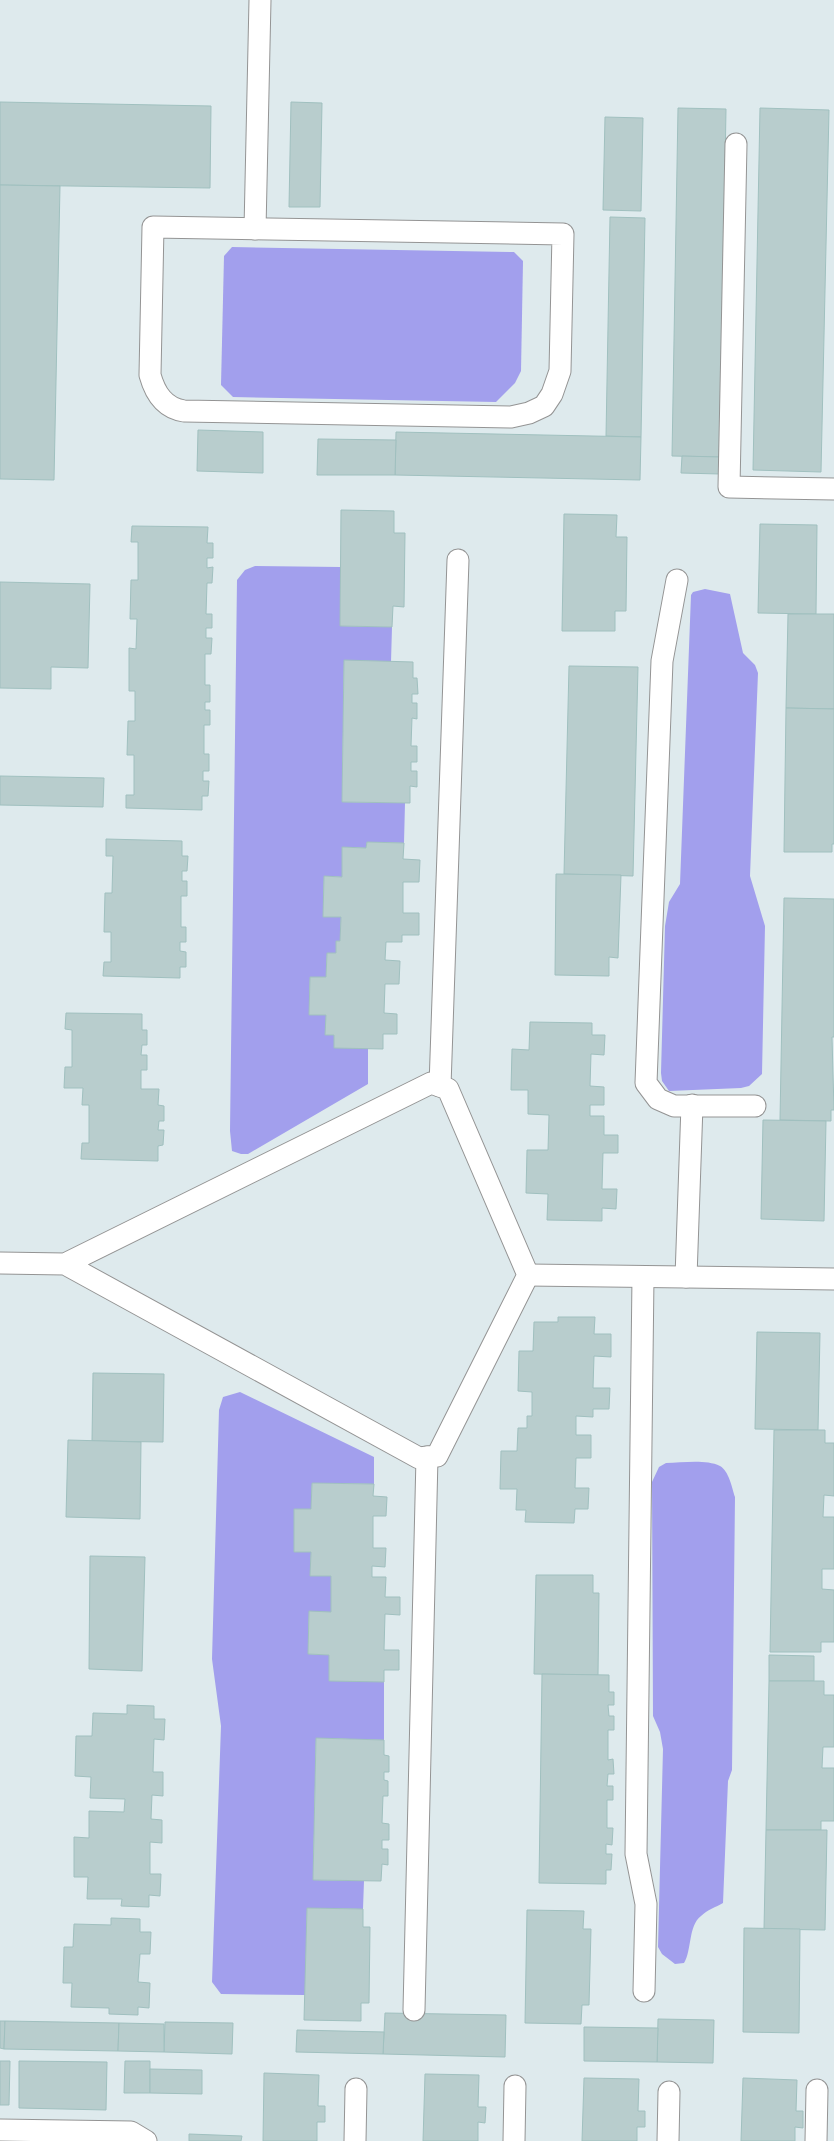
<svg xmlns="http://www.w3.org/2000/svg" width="834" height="2141" font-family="'Fira Sans',sans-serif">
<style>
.grass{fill:#a29fed}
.building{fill:#b8cdcd;stroke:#a0c0bf}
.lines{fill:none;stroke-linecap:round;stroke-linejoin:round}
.service-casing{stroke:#949494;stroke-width:23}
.service{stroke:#fff;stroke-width:21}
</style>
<rect width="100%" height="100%" fill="#deeaed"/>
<!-- grass -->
<g class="grass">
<path d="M 232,247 L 514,252 L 523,261 L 521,371 L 515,383 L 496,402 L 233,397 L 221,385 L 224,256 Z"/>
<path d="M 255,566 L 340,567 L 340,626 L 392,627 L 391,662 L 344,661 L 342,802 L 405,803 L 404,843 L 367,842 L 366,848 L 343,847 L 342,877 L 324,876 L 323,917 L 341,917 L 340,941 L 336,941 L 336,953 L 327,953 L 326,977 L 310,977 L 309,1014 L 326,1015 L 326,1035 L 334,1035 L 368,1048 L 368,1084 L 248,1154 L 241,1154 L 232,1151 L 230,1131 L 237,580 L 245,570 Z"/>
<path d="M 705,589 L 730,594 L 743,653 L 755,665 L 758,673 L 750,876 L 765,926 L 762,1074 L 749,1086 L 741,1088 L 669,1091 L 662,1081 L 661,1073 L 665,926 L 669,902 L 680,884 L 691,595 L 693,592 Z"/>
<path d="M 240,1392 L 374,1457 L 374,1484 L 312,1483 L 311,1509 L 294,1509 L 294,1551 L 311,1552 L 310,1576 L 331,1576 L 331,1612 L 309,1612 L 308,1654 L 329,1655 L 384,1682 L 384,1740 L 316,1738 L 313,1880 L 364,1881 L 363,1909 L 307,1908 L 305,1995 L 221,1994 L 212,1982 L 221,1726 L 212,1659 L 219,1410 L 223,1397 Z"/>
<path d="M 666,1463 C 682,1463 705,1459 720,1466 C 729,1471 732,1488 735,1497 L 732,1770 L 728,1781 L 723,1903 C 716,1907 707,1910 701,1916 C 688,1926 692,1950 684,1963 L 675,1964 L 662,1954 L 658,1947 L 663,1749 L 660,1732 L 653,1716 L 652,1482 L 659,1467 Z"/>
</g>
<!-- building -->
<g class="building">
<path d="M 0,102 L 211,106 L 210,188 L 0,185 Z"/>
<path d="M 291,102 L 322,103 L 320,207 L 289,207 Z"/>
<path d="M 678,108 L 726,109 L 720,457 L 672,456 Z"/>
<path d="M 760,108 L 829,110 L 821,472 L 753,470 Z"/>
<path d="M 605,117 L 643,118 L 641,211 L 603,210 Z"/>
<path d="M 0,185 L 60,186 L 54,480 L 0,479 Z"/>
<path d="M 610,217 L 645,218 L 641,437 L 606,436 Z"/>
<path d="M 198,430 L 263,432 L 263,473 L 197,471 Z"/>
<path d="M 396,432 L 641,437 L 640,480 L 395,475 Z"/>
<path d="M 318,439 L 396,440 L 395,475 L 317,475 Z"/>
<path d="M 682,456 L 720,457 L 720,474 L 681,473 Z"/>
<path d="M 341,510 L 394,511 L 394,533 L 405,533 L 404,607 L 393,606 L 392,627 L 340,626 Z"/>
<path d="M 564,514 L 617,515 L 616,537 L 627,537 L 626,611 L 615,611 L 615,631 L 562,631 Z"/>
<path d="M 760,524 L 817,525 L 816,614 L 758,613 Z"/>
<path d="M 132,526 L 208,527 L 207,543 L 213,543 L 213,558 L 207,558 L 207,568 L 213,567 L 212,583 L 207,583 L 206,614 L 212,614 L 212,628 L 206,628 L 206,638 L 212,638 L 211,654 L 205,654 L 205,685 L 210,685 L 210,702 L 205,702 L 205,710 L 210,710 L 210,725 L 204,725 L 204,754 L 209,754 L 209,771 L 203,771 L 203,781 L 209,781 L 208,796 L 202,796 L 202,810 L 126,808 L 126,795 L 134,795 L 134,755 L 127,755 L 128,721 L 135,721 L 135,691 L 129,691 L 129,648 L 136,649 L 137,619 L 130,619 L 131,580 L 138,580 L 138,542 L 131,542 Z"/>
<path d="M 0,582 L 90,584 L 88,668 L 51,667 L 51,689 L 0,688 Z"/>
<path d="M 788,614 L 834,614 L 834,709 L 786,708 Z"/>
<path d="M 344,660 L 413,662 L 413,678 L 417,678 L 418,694 L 412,694 L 412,703 L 417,703 L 417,719 L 412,718 L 411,746 L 417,746 L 417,762 L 411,762 L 411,771 L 417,771 L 417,787 L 410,786 L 410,803 L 342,802 Z"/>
<path d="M 569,666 L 638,667 L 633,876 L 564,874 Z"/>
<path d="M 786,708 L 834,709 L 834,844 L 832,844 L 832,852 L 784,852 Z"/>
<path d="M 0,776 L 104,778 L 103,807 L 0,805 Z"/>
<path d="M 106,839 L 182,841 L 182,856 L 188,856 L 187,871 L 182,871 L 182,881 L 187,881 L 187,896 L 181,896 L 181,927 L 186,927 L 186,942 L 180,942 L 180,951 L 186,952 L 186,967 L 180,967 L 180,978 L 103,976 L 104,962 L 111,962 L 111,932 L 104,932 L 105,893 L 112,893 L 113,856 L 106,856 Z"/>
<path d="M 367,842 L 404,843 L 403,859 L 420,860 L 419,882 L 403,882 L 403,913 L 419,913 L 419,935 L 402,935 L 402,942 L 386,942 L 385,960 L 400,961 L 399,984 L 385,984 L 384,1013 L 397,1014 L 397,1034 L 383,1034 L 383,1049 L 334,1048 L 334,1035 L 325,1035 L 326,1015 L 309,1015 L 310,977 L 326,977 L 327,953 L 336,953 L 336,941 L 340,941 L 341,917 L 323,917 L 324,876 L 342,877 L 342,847 L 366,848 Z"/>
<path d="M 556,874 L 621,875 L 618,958 L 609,957 L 609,976 L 555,975 Z"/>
<path d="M 784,898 L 834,899 L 834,1037 L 832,1037 L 834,1110 L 831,1110 L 831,1121 L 780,1120 Z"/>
<path d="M 66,1013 L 142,1014 L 142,1030 L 147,1030 L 147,1045 L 142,1045 L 141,1055 L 147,1055 L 147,1070 L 141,1070 L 141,1089 L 159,1089 L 158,1105 L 164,1106 L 164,1121 L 159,1121 L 158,1130 L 164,1130 L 163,1145 L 158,1146 L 158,1161 L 81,1159 L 82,1143 L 89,1143 L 89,1105 L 82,1105 L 83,1088 L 64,1088 L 65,1067 L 72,1067 L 72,1030 L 65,1029 Z"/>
<path d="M 530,1022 L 592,1023 L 592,1035 L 605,1035 L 604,1055 L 591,1054 L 590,1086 L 604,1087 L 604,1105 L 590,1105 L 590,1116 L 604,1116 L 604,1135 L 618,1135 L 618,1153 L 603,1153 L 602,1189 L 617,1189 L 616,1209 L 602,1208 L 602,1221 L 547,1220 L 548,1194 L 526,1193 L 527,1150 L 548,1150 L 549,1115 L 528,1114 L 528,1090 L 511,1090 L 512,1049 L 529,1050 Z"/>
<path d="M 763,1120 L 826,1121 L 824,1221 L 761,1219 Z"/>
<path d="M 558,1317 L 595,1317 L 594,1334 L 611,1334 L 611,1357 L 594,1356 L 593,1388 L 610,1388 L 609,1409 L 593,1409 L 593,1417 L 576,1416 L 576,1435 L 591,1435 L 591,1458 L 576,1458 L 575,1488 L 589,1488 L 588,1509 L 575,1509 L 574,1523 L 525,1522 L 526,1510 L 516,1510 L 517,1489 L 500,1489 L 501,1451 L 517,1451 L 518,1428 L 527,1428 L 527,1416 L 532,1416 L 532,1392 L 518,1391 L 519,1351 L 533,1351 L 534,1322 L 558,1322 Z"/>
<path d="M 757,1332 L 820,1333 L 818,1430 L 755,1429 Z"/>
<path d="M 93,1373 L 164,1374 L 163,1442 L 92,1441 Z"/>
<path d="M 774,1430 L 825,1430 L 825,1443 L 834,1443 L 834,1496 L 824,1495 L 823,1517 L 834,1517 L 834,1569 L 822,1569 L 822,1589 L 834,1590 L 834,1642 L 821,1642 L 821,1652 L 770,1652 Z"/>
<path d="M 68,1440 L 141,1442 L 140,1519 L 66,1517 Z"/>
<path d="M 312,1483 L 374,1484 L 373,1496 L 387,1497 L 386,1516 L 373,1516 L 373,1548 L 386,1548 L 385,1567 L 372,1566 L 372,1577 L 386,1577 L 385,1597 L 400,1597 L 400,1615 L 385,1614 L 384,1650 L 399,1650 L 399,1670 L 384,1670 L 384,1682 L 329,1681 L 329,1655 L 308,1654 L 309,1611 L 331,1612 L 331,1576 L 310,1576 L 311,1552 L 294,1552 L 294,1509 L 311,1509 Z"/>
<path d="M 90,1556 L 145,1557 L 142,1671 L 89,1669 Z"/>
<path d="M 536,1575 L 593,1575 L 593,1593 L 599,1593 L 598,1675 L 534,1674 Z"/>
<path d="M 769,1655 L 814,1656 L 814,1681 L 769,1681 Z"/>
<path d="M 542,1674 L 609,1675 L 609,1692 L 614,1692 L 614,1705 L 608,1705 L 609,1716 L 614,1716 L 614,1730 L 608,1730 L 608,1760 L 613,1759 L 614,1774 L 608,1774 L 607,1786 L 613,1786 L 613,1800 L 607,1800 L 607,1828 L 613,1828 L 612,1845 L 606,1844 L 606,1854 L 612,1854 L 611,1870 L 606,1870 L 606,1884 L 539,1883 Z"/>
<path d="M 769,1681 L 824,1681 L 824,1695 L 834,1695 L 834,1747 L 823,1747 L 822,1768 L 834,1768 L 834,1821 L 821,1821 L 821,1830 L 766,1830 Z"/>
<path d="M 127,1705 L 154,1706 L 154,1719 L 165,1719 L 164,1740 L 154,1739 L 153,1772 L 163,1772 L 163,1796 L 152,1795 L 151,1819 L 162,1820 L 162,1843 L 150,1842 L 150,1874 L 161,1874 L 160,1896 L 149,1895 L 149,1907 L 121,1906 L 122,1899 L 87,1899 L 88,1877 L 74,1877 L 74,1837 L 89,1838 L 89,1811 L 124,1812 L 125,1799 L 90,1798 L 91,1777 L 75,1776 L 76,1736 L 92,1736 L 93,1713 L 127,1714 Z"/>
<path d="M 316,1738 L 384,1740 L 384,1755 L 389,1756 L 389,1772 L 384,1772 L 384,1780 L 388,1781 L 388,1796 L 383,1796 L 382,1823 L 389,1824 L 389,1840 L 382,1840 L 382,1849 L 388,1849 L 388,1865 L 382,1864 L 381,1881 L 313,1880 Z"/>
<path d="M 766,1830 L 827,1830 L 825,1930 L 764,1929 Z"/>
<path d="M 307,1908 L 363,1909 L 363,1927 L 370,1927 L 369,2003 L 361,2003 L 361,2021 L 304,2020 Z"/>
<path d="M 527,1910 L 584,1911 L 583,1929 L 591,1929 L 589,2005 L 582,2005 L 581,2024 L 525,2023 Z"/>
<path d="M 111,1918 L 140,1919 L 140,1932 L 151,1932 L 150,1954 L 140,1954 L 138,1982 L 150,1983 L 149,2008 L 138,2007 L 138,2015 L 109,2014 L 109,2008 L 71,2007 L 72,1983 L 63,1983 L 64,1947 L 73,1947 L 74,1924 L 111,1925 Z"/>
<path d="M 744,1928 L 800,1929 L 799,2033 L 743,2032 Z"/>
<path d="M 385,2013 L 506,2015 L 505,2057 L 383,2054 Z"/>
<path d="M 658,2019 L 714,2020 L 713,2063 L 657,2062 Z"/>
<path d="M 0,2021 L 5,2021 L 4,2049 L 0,2048 Z"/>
<path d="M 5,2021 L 119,2023 L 118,2051 L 4,2049 Z"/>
<path d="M 165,2022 L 233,2023 L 232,2054 L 164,2052 Z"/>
<path d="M 119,2023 L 164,2024 L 164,2052 L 118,2051 Z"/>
<path d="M 584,2027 L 658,2028 L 657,2062 L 584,2061 Z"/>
<path d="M 297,2030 L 384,2032 L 383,2054 L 296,2052 Z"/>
<path d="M 0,2061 L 10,2061 L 9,2105 L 0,2105 Z"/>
<path d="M 19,2061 L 107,2062 L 106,2110 L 19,2108 Z"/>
<path d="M 125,2061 L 150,2061 L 150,2093 L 124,2093 Z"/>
<path d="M 150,2069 L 202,2070 L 202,2094 L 150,2093 Z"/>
<path d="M 264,2073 L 319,2075 L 318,2106 L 325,2106 L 325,2122 L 317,2122 L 317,2141 L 263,2141 Z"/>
<path d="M 425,2074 L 479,2075 L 478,2107 L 486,2107 L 485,2123 L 478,2122 L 478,2141 L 423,2141 Z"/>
<path d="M 584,2078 L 639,2079 L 638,2111 L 645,2111 L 645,2127 L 637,2127 L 637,2141 L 582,2141 Z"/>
<path d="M 743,2078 L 797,2080 L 796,2111 L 803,2111 L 803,2128 L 795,2127 L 795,2141 L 741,2141 Z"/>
<path d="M 189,2134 L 242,2136 L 241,2141 L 189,2141 Z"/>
</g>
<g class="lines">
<!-- service casing -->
<g class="service-casing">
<g id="service">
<path d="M 736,144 L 729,487 L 834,489"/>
<path d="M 153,227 L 563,234 L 560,371 L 552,394 L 544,406 L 529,413 L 511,417 L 184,411 C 164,408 155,393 150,375 Z"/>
<path d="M 255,229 L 260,0"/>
<path d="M 677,580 L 662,661 L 646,1083 L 658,1099 L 674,1106 L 755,1106"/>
<path d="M 440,1086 L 458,560"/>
<path d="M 0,1263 L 65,1264 L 431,1083 L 448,1089 L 528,1275 L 437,1456 L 419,1458 L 65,1264"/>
<path d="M 528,1275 L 834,1279"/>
<path d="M 643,1277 L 636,1854 L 646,1904 L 644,1991"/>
<path d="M 686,1277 L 692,1105"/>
<path d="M 414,2010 L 427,1457"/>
<path d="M 0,2130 L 131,2132 L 146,2141"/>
<path d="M 355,2141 L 356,2089"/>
<path d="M 514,2141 L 515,2086"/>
<path d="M 668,2141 L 669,2092"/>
<path d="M 816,2141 L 817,2090"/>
</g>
</g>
<!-- service -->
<use href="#service" class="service"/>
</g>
</svg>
